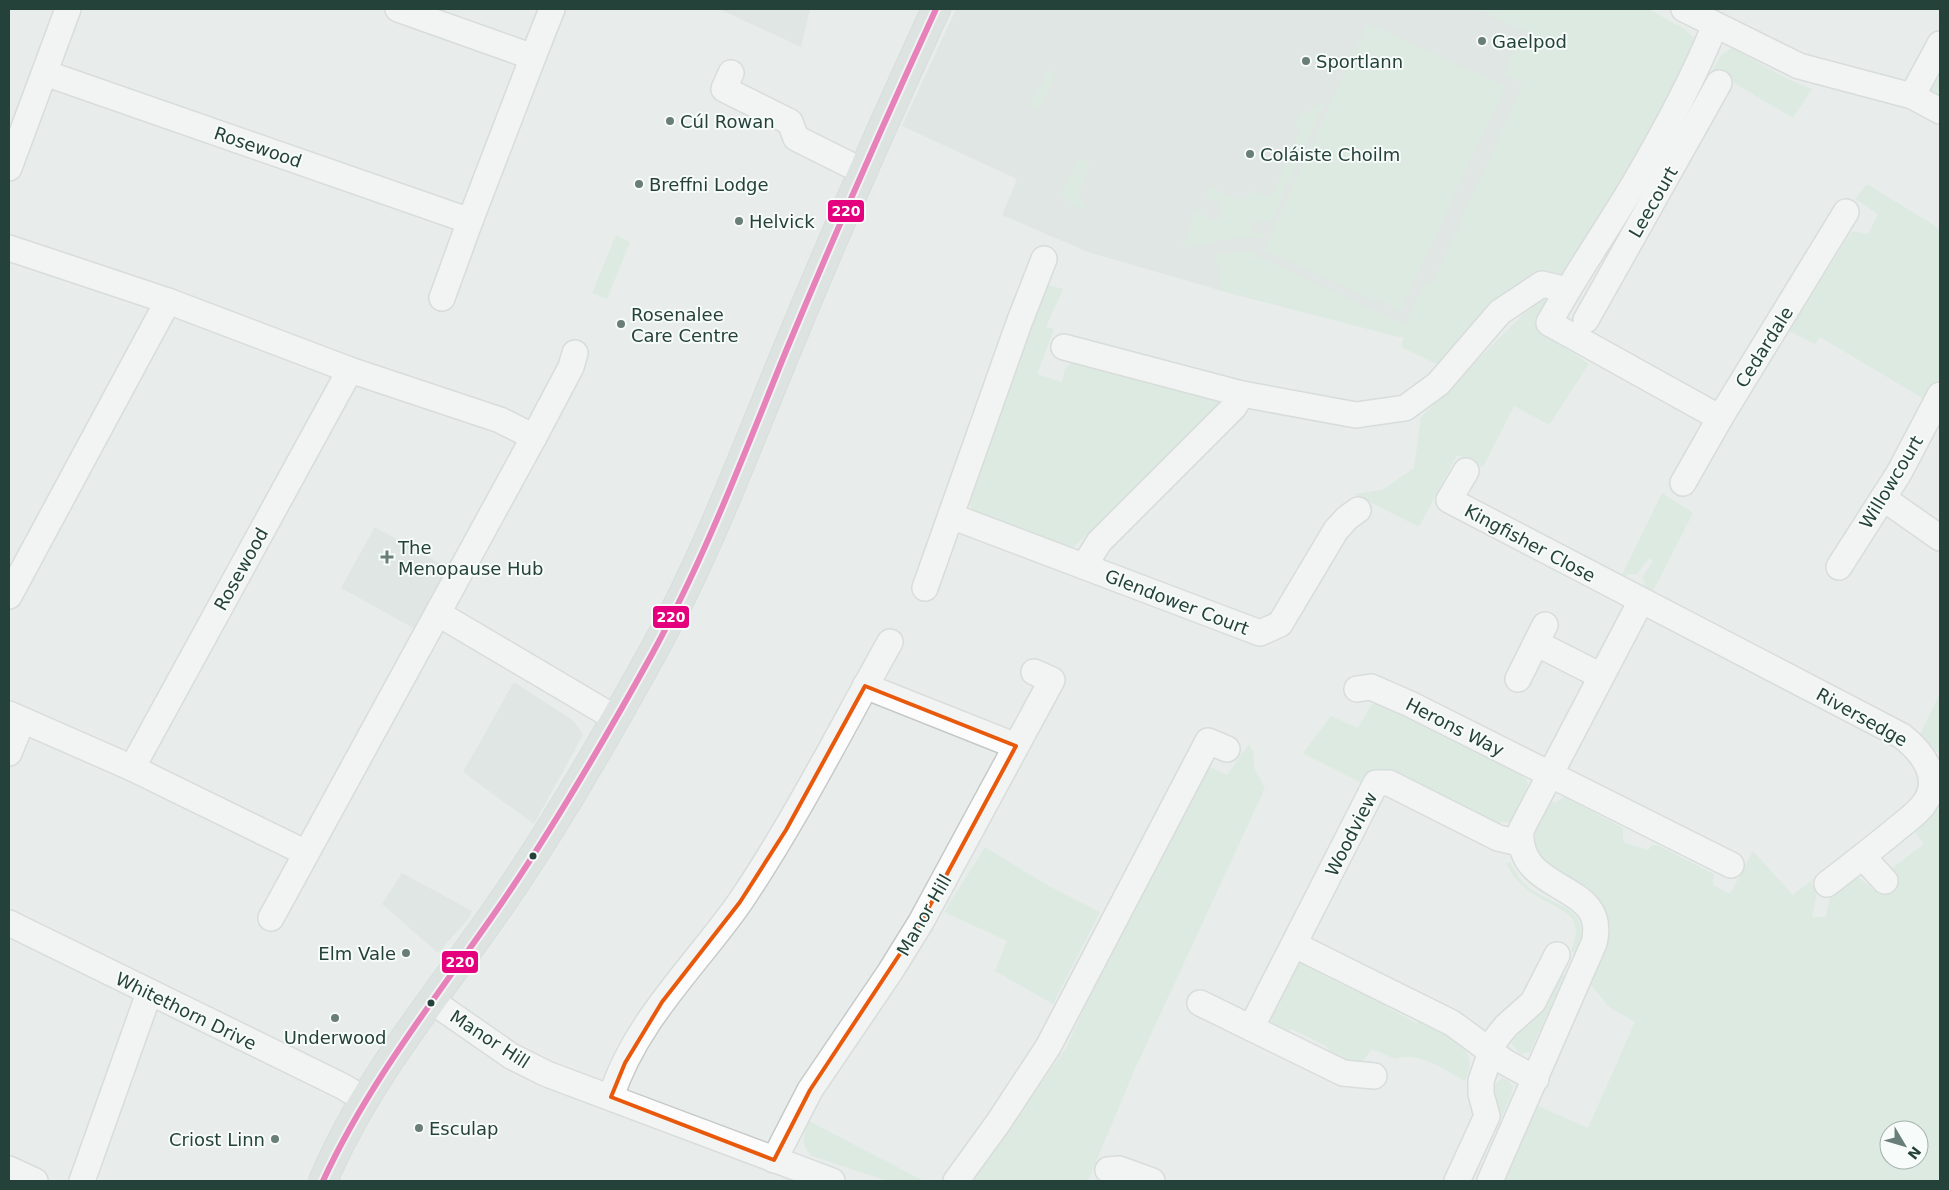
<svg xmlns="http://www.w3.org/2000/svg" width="1949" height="1190" font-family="'DejaVu Sans',sans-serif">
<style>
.built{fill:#d6dedb}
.green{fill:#d1e6d8;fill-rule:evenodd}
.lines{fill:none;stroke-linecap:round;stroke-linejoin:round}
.minor-casing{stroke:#c5cac8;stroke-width:28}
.major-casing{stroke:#c3ccc9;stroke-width:30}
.minor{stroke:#fcfcfc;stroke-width:25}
.major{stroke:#cfd7d5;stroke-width:28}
.bus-1-casing{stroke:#f7fbf9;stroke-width:10}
.bus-1{stroke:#e5007d;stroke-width:6}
.marked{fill:none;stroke:#e8590c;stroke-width:4;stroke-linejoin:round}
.poi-dot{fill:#697e78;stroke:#f7fbf9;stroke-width:2}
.bus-dot{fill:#24423a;stroke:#f7fbf9;stroke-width:2}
.labels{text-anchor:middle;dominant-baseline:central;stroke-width:4;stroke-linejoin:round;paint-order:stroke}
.poi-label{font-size:18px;fill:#24423a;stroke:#f7fbf9;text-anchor:start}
.street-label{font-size:18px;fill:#24423a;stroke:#f7fbf9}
.line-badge{stroke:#f7fbf9;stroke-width:2}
.badge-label{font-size:14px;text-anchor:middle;font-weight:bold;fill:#fff}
</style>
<rect width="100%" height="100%" fill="#e8edeb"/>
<!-- built -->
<g class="built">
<path d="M 719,9 L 810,9 L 801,47 Z"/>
<path d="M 956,9 L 1610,9 L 1419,341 L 1236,295 L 1088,252 L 1002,215 L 1017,179 L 902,126 Z"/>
<path d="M 375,527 L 448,568 L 415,629 L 341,588 Z"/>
<path d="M 514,682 L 574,721 L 583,735 L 534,824 L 463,772 Z"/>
<path d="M 402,873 L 472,911 L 469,918 L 438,953 L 382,904 Z"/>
</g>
<!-- green -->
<g class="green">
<path d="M 1479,9 L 1648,9 L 1683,28 L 1693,37 L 1694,51 L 1629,172 L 1561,278 L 1441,366 L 1401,347 L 1404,336 L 1398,337 L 1222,291 L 1215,254 L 1257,252 L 1256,256 L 1405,325 L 1426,281 L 1432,284 L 1523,85 L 1504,73 L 1514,48 L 1524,51 L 1532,34 Z"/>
<path d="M 1367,24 L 1505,86 L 1400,311 L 1264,250 Z"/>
<path d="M 1732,48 L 1790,80 L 1812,89 L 1793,118 L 1712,70 L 1722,54 Z"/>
<path d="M 1049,70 L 1056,73 L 1039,111 L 1030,106 Z"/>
<path d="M 1940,72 L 1940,101 L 1928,93 Z"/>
<path d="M 1320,104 L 1324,104 L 1271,221 L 1253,223 L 1251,232 L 1265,234 L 1264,237 L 1233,238 L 1181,249 L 1197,210 L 1213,221 L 1221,217 L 1222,209 L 1217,202 L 1205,197 L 1211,187 L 1244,202 L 1251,190 L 1271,198 L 1300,131 L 1295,125 L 1301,115 Z"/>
<path d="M 1079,159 L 1090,163 L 1078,195 L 1086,206 L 1082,209 L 1068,203 L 1069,199 L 1061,195 Z"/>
<path d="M 1867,184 L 1940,229 L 1940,381 L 1929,402 L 1820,337 L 1815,344 L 1789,331 L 1852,231 L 1868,234 L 1878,214 L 1855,199 Z"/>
<path d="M 616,235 L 630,242 L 607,299 L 592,293 Z"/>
<path d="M 1045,284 L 1063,289 L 1046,327 L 1054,329 L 1037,374 L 1062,382 L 1065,369 L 1073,361 L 1226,397 L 1155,475 L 1072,548 L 972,510 L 966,494 Z"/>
<path d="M 1542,295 L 1548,302 L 1537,329 L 1589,364 L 1549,425 L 1514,406 L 1483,467 L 1457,455 L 1419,527 L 1354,494 L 1382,490 L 1414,468 L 1421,417 Z"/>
<path d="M 1662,493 L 1693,513 L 1653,591 L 1644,586 L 1645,581 L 1642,578 L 1653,561 L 1649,558 L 1637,574 L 1629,574 L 1625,577 L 1622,575 Z"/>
<path d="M 1940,693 L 1940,754 L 1920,735 Z"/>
<path d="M 1380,700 L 1523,770 L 1521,775 C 1521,775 1527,779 1527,780 C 1531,788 1515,815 1510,822 L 1501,822 L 1498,828 L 1480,818 L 1478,812 L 1443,795 L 1437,798 L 1363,784 L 1303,753 L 1331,716 L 1358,728 L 1371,705 Z"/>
<path d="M 1249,744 L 1253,751 L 1254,768 L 1265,788 L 1134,1071 L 1088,1181 L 972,1181 L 1066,1048 L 1118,934 L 1210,767 L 1227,775 Z"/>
<path d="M 1565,797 L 1623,828 L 1623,841 L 1626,843 L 1648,850 L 1652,845 L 1657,845 L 1714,874 L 1713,885 L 1730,894 L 1753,851 L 1793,895 L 1814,878 L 1811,883 L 1813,886 L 1819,882 L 1812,917 L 1826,917 L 1830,896 L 1857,876 L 1880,895 L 1897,883 L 1888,871 L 1924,844 L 1915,832 L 1940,807 L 1940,1181 L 1505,1181 L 1536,1105 L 1588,1128 L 1635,1022 L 1610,1008 L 1590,984 L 1609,933 L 1602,907 L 1584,887 L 1552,871 L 1540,860 L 1531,834 L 1550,799 L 1554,803 ZM 1889,1130 L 1919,1130 L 1919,1160 L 1889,1160 Z"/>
<path d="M 985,847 L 1047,885 L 1100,912 L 1053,1004 L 995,971 L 1007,941 L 944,912 Z"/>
<path d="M 1510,862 C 1516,874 1522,884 1534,891 C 1562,908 1595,912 1575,953 L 1571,951 C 1577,936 1579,927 1568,914 C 1543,899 1519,891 1506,863 Z"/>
<path d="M 1306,961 L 1319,966 L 1322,975 L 1353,990 L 1361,987 L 1383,998 L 1386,1007 L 1416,1023 L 1426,1019 L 1445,1029 L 1446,1035 C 1467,1047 1476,1058 1465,1081 C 1444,1070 1418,1050 1395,1059 L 1372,1049 L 1361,1063 L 1350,1064 L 1330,1054 L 1326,1046 L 1292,1029 L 1285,1032 C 1275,1026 1270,1023 1269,1012 L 1297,962 Z"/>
<path d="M 1559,975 L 1565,975 L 1530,1052 L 1520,1054 L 1512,1044 L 1514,1037 L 1519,1035 L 1517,1028 Z"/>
<path d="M 1502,1078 L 1508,1080 L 1513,1087 L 1511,1096 L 1473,1181 L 1465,1181 L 1492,1087 Z"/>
<path d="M 809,1121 L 924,1181 L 887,1181 L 812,1156 C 800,1145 803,1134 809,1121 Z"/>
</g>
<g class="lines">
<!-- minor casing -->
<g class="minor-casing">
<g id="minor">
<path d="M 1684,9 L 1799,66 L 1912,96 L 1940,111"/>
<path d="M 1715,25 C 1693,80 1664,133 1634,184 C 1606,231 1575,275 1549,323 L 1720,418"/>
<path d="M 533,57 L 552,9"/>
<path d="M 45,73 L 470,221 L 533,57 L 398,9"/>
<path d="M 731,73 L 724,89 L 790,122 L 796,138 L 862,171"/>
<path d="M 1912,96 L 1940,44"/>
<path d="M 9,168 L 68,9"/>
<path d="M 9,248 L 168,301 L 350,370 L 500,420 L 534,437"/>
<path d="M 442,298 L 470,221"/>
<path d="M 1586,320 L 1719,83"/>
<path d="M 1064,347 L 1242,394 L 1356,415 L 1405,408 L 1438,384 L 1500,312 L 1542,284 L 1567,290"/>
<path d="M 1466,471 L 1449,500 L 1902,736 C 1922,752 1943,778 1924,804 C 1916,815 1903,823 1893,832 C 1871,850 1849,867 1827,884"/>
<path d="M 1683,483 L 1720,418 L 1846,212"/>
<path d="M 1883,498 L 1940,538"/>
<path d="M 951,516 L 1260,633 L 1280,624 L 1336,530 L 1347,518 L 1358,510"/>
<path d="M 1084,566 L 1099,542 L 1234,407 L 1242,394"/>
<path d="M 1839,567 L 1899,473 L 1940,395"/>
<path d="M 925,588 L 1019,323 L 1044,259"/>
<path d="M 9,596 L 168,301"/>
<path d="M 439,614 L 615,718"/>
<path d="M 1536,643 L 1601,676"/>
<path d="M 1518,679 L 1545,625"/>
<path d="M 865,686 L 1016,746"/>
<path d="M 1357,689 L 1371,687 L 1410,704 L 1731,865"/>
<path d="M 9,714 L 132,768 L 306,853"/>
<path d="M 9,753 L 22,721"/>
<path d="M 132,768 L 350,370"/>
<path d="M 1863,857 L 1885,881"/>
<path d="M 271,918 L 534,437 L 571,367 L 575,353"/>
<path d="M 9,923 L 342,1086 L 364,1099"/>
<path d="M 1295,945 L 1452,1023 L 1505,1062 L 1536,1079"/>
<path d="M 432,1001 L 511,1056 L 547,1074 L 832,1181"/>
<path d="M 1200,1003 L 1343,1073 L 1374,1076"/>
<path d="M 1251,1028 L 1376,783 L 1389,783 L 1498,838 L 1520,843"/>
<path d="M 611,1097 C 635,1021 696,965 740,902 C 796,819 841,729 890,642"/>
<path d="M 774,1160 L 810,1090 L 890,972 L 921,922 L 1052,680 L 1034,672"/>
<path d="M 9,1169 L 35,1181"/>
<path d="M 1108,1170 L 1119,1169 L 1152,1181"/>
<path d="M 82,1181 L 149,993"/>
<path d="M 956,1181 L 998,1123 L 1048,1047 L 1208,741 L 1227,749"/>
<path d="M 1457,1181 L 1487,1116 L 1481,1094 L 1481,1081 L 1495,1040 L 1506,1026 L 1533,1002 L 1557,955"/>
<path d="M 1490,1181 L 1594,943 C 1610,880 1516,896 1521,830 L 1641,601"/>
</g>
</g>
<!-- major casing -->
<g class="major-casing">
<path id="major" d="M 323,1181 C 366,1078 440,993 503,901 C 558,821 607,735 654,650 C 706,556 743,456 784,357 C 832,240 883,124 936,9"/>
</g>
<!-- minor -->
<use href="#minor" class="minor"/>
<!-- major -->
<use href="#major" class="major"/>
<!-- bus-1 casing -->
<g class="bus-1-casing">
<path id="bus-1" d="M 323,1181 C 370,1079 440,993 503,901 C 557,822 605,739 651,656 C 705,558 744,454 786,351 C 834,236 884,122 936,9"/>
</g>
<!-- bus-1 -->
<use href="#bus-1" class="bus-1"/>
</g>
<!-- marked area -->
<path d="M0 0H1949V1190H0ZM 865,686 L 1016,746 L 921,922 L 810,1090 L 774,1160 L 611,1097 L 625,1063 L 662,1002 L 740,902 L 786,830 Z" fill="#e8edeb" fill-opacity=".55" fill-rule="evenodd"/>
<path class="marked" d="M 865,686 L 1016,746 L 921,922 L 810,1090 L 774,1160 L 611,1097 L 625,1063 L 662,1002 L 740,902 L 786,830 Z"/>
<!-- markers -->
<g class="poi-dot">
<circle cx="1482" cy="41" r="5"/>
<circle cx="1306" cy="61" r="5"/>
<circle cx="670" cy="121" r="5"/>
<circle cx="1250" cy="154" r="5"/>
<circle cx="639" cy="184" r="5"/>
<circle cx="739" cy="221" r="5"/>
<circle cx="621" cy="324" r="5"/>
<path d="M384.5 549.5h5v5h5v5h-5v5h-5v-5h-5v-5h5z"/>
<circle cx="406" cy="953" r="5"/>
<circle cx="335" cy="1018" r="5"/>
<circle cx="419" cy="1128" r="5"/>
<circle cx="275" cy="1139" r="5"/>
</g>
<g class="bus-dot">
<circle cx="533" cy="856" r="4.5"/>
<circle cx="431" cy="1003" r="4.5"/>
</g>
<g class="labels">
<!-- poi labels -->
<g class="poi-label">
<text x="1492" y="41">Gaelpod</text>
<text x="1316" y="61">Sportlann</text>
<text x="680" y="121">Cúl Rowan</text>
<text x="1260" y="154">Coláiste Choilm</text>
<text x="649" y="184">Breffni Lodge</text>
<text x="749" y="221">Helvick</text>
<text x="631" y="314">Rosenalee<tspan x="631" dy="21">Care Centre</tspan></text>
<text x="398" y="547">The<tspan x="398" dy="21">Menopause Hub</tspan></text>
<text x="396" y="953" text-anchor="end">Elm Vale</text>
<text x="335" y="1037" text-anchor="middle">Underwood</text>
<text x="429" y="1128">Esculap</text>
<text x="265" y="1139" text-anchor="end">Criost Linn</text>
</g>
<!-- street labels -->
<g class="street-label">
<text transform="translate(258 147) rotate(19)">Rosewood</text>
<text transform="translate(1653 202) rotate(-60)">Leecourt</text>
<text transform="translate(1764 347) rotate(-58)">Cedardale</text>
<text transform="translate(1891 482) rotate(-59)">Willowcourt</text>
<text transform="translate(1530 543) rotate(28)">Kingfisher Close</text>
<text transform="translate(241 569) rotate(-61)">Rosewood</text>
<text transform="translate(1177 602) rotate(21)">Glendower Court</text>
<text transform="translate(1862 717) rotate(29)">Riversedge</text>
<text transform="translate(1455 727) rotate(27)">Herons Way</text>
<text transform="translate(1351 834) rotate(-63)">Woodview</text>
<text transform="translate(924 915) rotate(-60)">Manor Hill</text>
<text transform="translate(186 1011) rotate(26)">Whitethorn Drive</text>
<text transform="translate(490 1039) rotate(33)">Manor Hill</text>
</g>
</g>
<g class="line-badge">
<rect x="827" y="199" width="38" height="24" rx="5" fill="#e5007d"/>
<rect x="652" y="605" width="38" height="24" rx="5" fill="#e5007d"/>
<rect x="441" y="950" width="38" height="24" rx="5" fill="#e5007d"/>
</g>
<g class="badge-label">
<text x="846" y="216">220</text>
<text x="671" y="622">220</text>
<text x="460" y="967">220</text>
</g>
<!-- border -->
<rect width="1949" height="1190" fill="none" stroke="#24423a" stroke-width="20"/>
<!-- north arrow -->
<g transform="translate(1904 1145) rotate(128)"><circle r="24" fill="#f7fbf9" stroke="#a3b1ad"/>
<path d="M0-4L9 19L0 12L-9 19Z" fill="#697e78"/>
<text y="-8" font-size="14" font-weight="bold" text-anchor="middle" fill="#24423a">N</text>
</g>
</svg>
